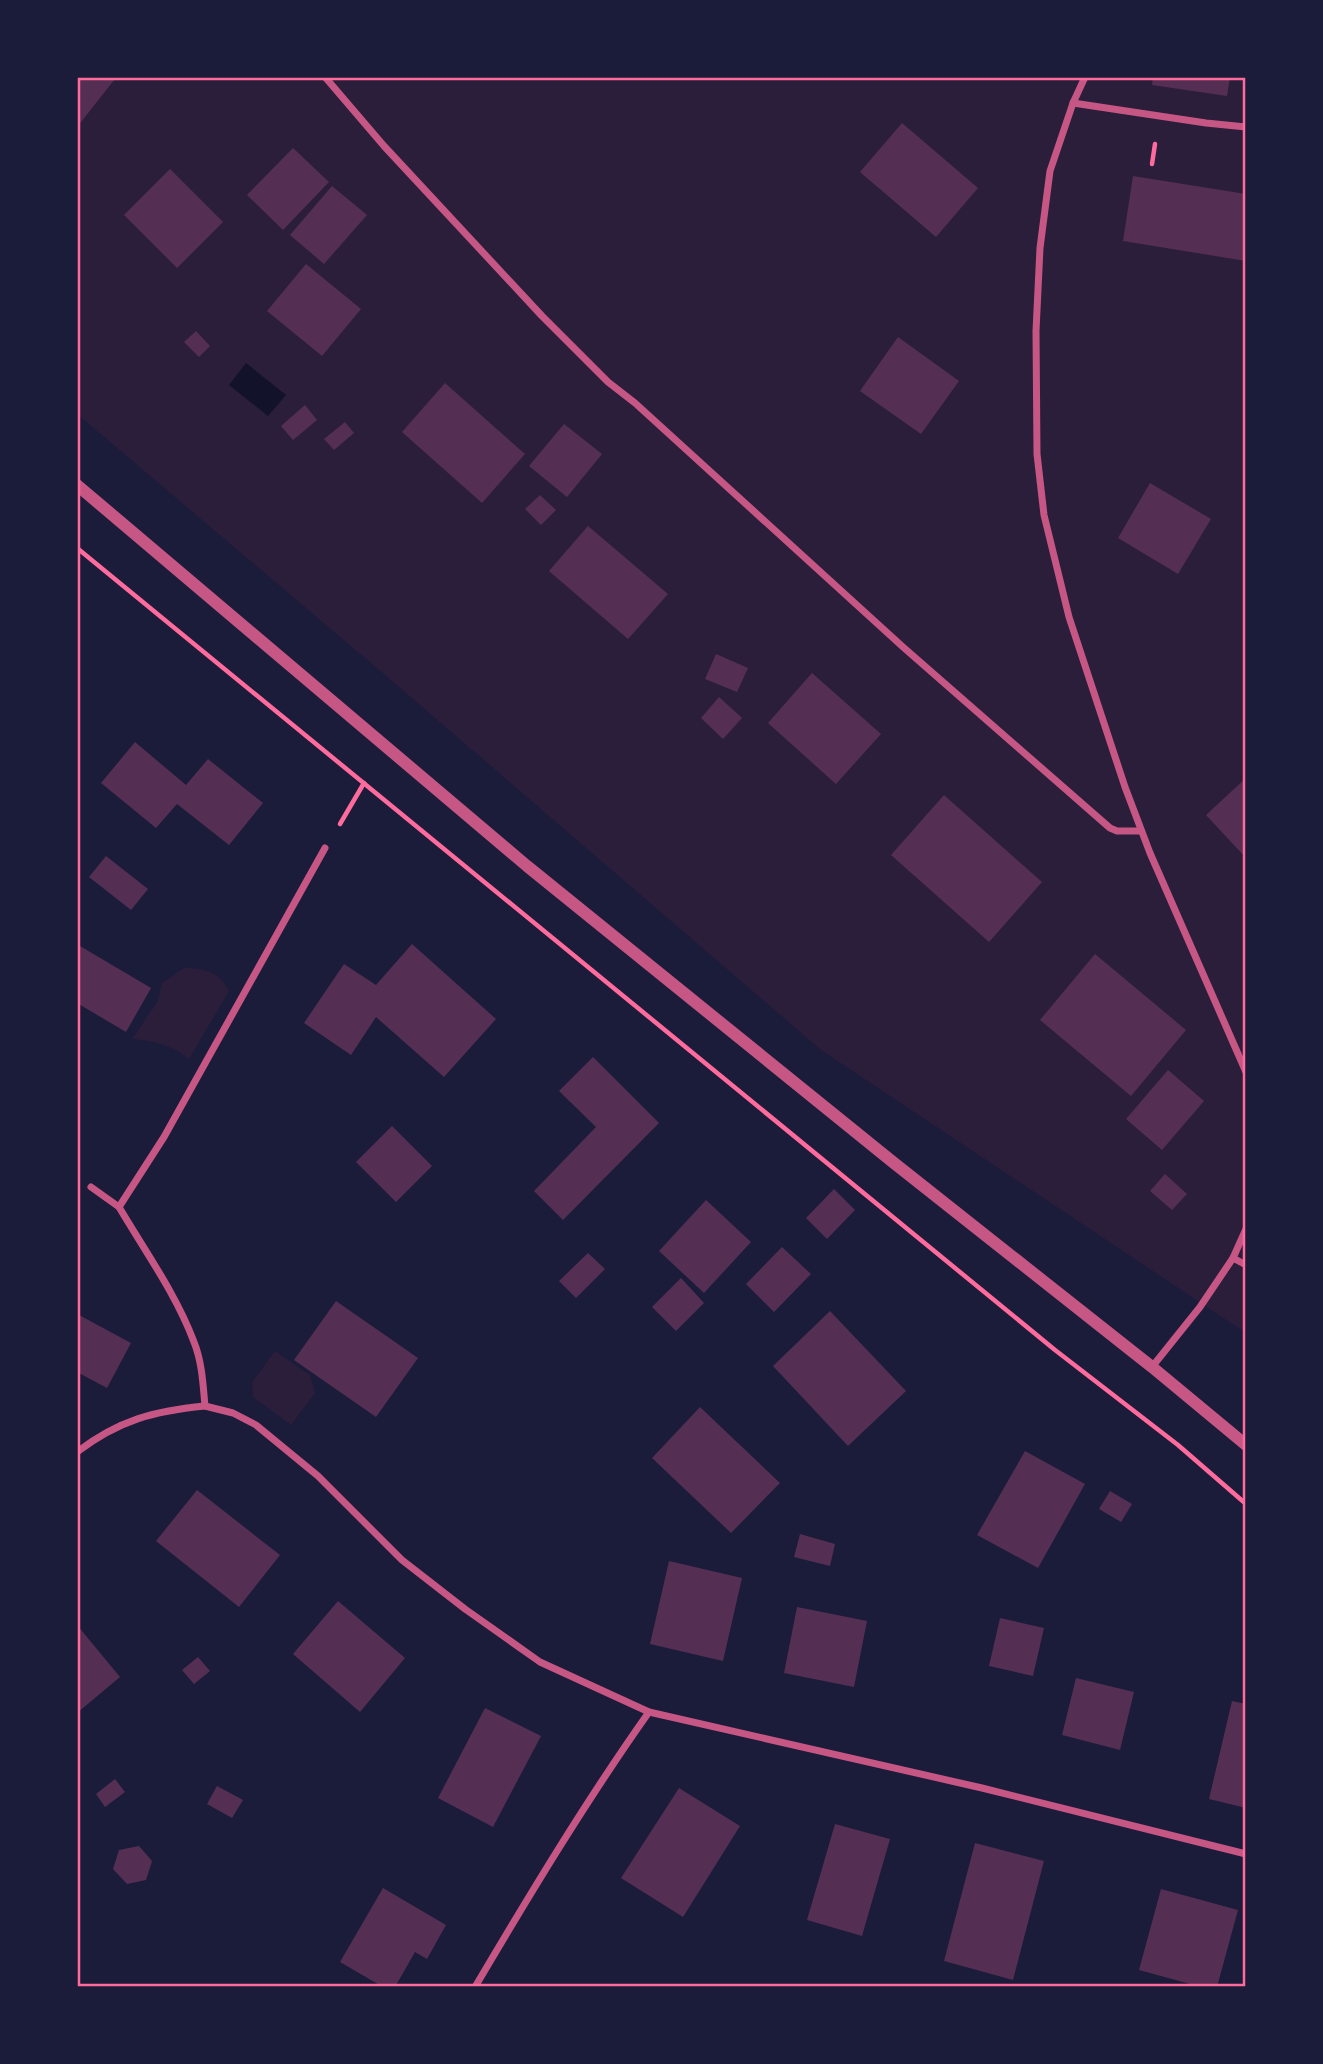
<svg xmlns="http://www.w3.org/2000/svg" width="1323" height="2064" font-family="'Varela Round',sans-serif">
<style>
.green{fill:#2a1e3b}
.water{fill:#12122b}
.building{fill:#542f53}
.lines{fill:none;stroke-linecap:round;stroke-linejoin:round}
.path{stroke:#ff6b9d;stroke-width:4.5}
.minor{stroke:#c65784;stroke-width:7}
.tertiary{stroke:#c65784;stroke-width:12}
.neatline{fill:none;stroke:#ff6b9d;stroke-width:2.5}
</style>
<rect width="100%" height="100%" fill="#1b1b3a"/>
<!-- green -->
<g class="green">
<path d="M 77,77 L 1246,77 L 1246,1333 L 821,1050 L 385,675 L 77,414 Z"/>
<path d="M 184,968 C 203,968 220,972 229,991 L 189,1059 C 172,1045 154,1041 132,1039 L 158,1001 L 162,983 Z"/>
<path d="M 275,1351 L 310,1375 L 315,1393 L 291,1425 L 253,1397 L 252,1382 Z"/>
</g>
<!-- water -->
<path class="water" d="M 246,363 L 286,395 L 268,416 L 229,385 Z"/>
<!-- building -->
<g class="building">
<path d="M 77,77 L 112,77 L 115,79 L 77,127 Z"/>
<path d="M 1153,77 L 1230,77 L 1227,96 L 1152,85 Z"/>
<path d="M 902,123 L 978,188 L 936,237 L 860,172 Z"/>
<path d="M 293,148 L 329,182 L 283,230 L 247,195 Z"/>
<path d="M 170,169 L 223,222 L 177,268 L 124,215 Z"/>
<path d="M 1133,176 L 1246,194 L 1246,261 L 1123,241 Z"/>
<path d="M 332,186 L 367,215 L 324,264 L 290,235 Z"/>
<path d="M 306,264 L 361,309 L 322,356 L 267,311 Z"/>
<path d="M 196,331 L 210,346 L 199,357 L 184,342 Z"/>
<path d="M 898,337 L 959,381 L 921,434 L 860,391 Z"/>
<path d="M 445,383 L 525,454 L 482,503 L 402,432 Z"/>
<path d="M 305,405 L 317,420 L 293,440 L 281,426 Z"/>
<path d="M 345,422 L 354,433 L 334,450 L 324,439 Z"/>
<path d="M 564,424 L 602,454 L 567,497 L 529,466 Z"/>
<path d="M 1150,483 L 1211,519 L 1178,574 L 1118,538 Z"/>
<path d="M 540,495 L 556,510 L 541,525 L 525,509 Z"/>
<path d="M 588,526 L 668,594 L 628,639 L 549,571 Z"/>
<path d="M 716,654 L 748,668 L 737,692 L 705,679 Z"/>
<path d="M 812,673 L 881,734 L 836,784 L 768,723 Z"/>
<path d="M 719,697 L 742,718 L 723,739 L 701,718 Z"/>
<path d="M 135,742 L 186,785 L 208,759 L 263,803 L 229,845 L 177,804 L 156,828 L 101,783 Z"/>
<path d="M 1246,778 L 1246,858 L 1206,815 Z"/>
<path d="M 944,795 L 1042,882 L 989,942 L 891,855 Z"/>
<path d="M 106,856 L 148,889 L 131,910 L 89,877 Z"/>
<path d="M 412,944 L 496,1019 L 444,1077 L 376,1017 L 351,1055 L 304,1023 L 344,964 L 376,985 Z"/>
<path d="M 80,946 L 151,988 L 126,1032 L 77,1003 L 77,951 Z"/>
<path d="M 1095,954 L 1186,1030 L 1131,1096 L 1040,1020 Z"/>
<path d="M 593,1057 L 659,1123 L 563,1220 L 534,1191 L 596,1127 L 559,1091 Z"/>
<path d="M 1168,1070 L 1204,1101 L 1162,1150 L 1126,1119 Z"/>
<path d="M 392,1126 L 432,1166 L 396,1202 L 356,1162 Z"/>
<path d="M 1165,1174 L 1187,1194 L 1172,1210 L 1150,1191 Z"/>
<path d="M 834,1189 L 855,1210 L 827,1239 L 806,1218 Z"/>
<path d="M 706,1200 L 751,1242 L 704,1293 L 659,1251 Z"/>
<path d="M 782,1247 L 811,1274 L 774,1312 L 746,1284 Z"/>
<path d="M 588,1253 L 605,1269 L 576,1298 L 559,1281 Z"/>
<path d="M 681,1278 L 704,1303 L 676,1331 L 652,1307 Z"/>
<path d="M 336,1301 L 418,1358 L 376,1417 L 294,1360 Z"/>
<path d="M 830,1311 L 906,1391 L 848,1446 L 773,1366 Z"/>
<path d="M 79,1315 L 131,1343 L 107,1388 L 77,1372 L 77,1319 Z"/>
<path d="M 700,1407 L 780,1483 L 731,1533 L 652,1458 Z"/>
<path d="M 1025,1451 L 1085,1484 L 1038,1568 L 977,1535 Z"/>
<path d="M 197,1490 L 280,1555 L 239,1607 L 156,1541 Z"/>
<path d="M 1110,1491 L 1132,1504 L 1121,1522 L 1099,1509 Z"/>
<path d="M 800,1534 L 835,1544 L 830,1566 L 794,1557 Z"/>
<path d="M 669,1561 L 742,1578 L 723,1661 L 650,1644 Z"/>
<path d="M 338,1601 L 405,1658 L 360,1712 L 293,1654 Z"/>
<path d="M 797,1607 L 867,1621 L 854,1687 L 784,1673 Z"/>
<path d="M 1000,1618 L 1044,1628 L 1033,1676 L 989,1666 Z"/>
<path d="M 77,1625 L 120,1677 L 77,1713 Z"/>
<path d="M 198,1657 L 210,1671 L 194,1684 L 182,1670 Z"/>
<path d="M 1076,1678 L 1134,1692 L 1120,1750 L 1062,1735 Z"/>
<path d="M 1232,1701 L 1246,1704 L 1246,1808 L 1209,1799 Z"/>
<path d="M 485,1708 L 541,1736 L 493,1827 L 438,1798 Z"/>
<path d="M 115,1779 L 125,1792 L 105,1807 L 96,1794 Z"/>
<path d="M 217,1786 L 243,1800 L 232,1818 L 207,1804 Z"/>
<path d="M 679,1788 L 740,1826 L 683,1917 L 621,1878 Z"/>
<path d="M 835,1824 L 890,1839 L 862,1936 L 807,1920 Z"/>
<path d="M 975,1843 L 1044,1861 L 1013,1980 L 944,1961 Z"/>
<path d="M 139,1846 L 152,1861 L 146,1880 L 127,1884 L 113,1869 L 119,1850 Z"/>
<path d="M 383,1888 L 446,1925 L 427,1959 L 415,1952 L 395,1987 L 383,1987 L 340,1962 Z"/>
<path d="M 1161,1889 L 1238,1910 L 1217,1987 L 1201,1987 L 1139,1970 Z"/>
</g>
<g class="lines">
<!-- path -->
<g class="path">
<path d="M 1152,164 L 1155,144"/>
<path d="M 77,548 L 1055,1350 L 1178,1445 L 1246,1504"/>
<path d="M 340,824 L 364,783"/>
</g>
<!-- minor -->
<g class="minor">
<path d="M 325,77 L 384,146 L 542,316 L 608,382 L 635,403 L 903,647 L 1110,828 L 1117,831 L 1141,831"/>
<path d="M 1085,77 L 1073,103 L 1050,171 L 1040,248 L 1036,331 L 1037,454 L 1044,515 L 1069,617 L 1125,787 L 1150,853 L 1246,1072"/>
<path d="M 1073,103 L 1206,123 L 1246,127"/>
<path d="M 325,848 L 164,1137 L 119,1207 C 145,1251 176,1294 194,1342 C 202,1362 203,1384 205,1406 L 233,1413 L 256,1425 L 318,1476 L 402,1560 L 465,1609 L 540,1662 L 649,1712 L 982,1788 L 1246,1854"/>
<path d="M 91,1187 L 119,1207"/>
<path d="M 1233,1258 L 1246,1265"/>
<path d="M 1152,1367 L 1200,1307 L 1233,1258 L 1246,1229"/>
<path d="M 77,1452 C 119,1420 154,1411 205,1406"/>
<path d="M 475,1987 C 530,1894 586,1801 649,1712"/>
</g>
<!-- tertiary -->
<path class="tertiary" d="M 77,485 L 527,866 L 894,1163 L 1152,1367 L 1246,1445"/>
</g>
<!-- border -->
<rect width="1323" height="2064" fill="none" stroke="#1b1b3a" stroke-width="158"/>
<rect x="79" y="79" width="1165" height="1906" class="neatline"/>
</svg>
